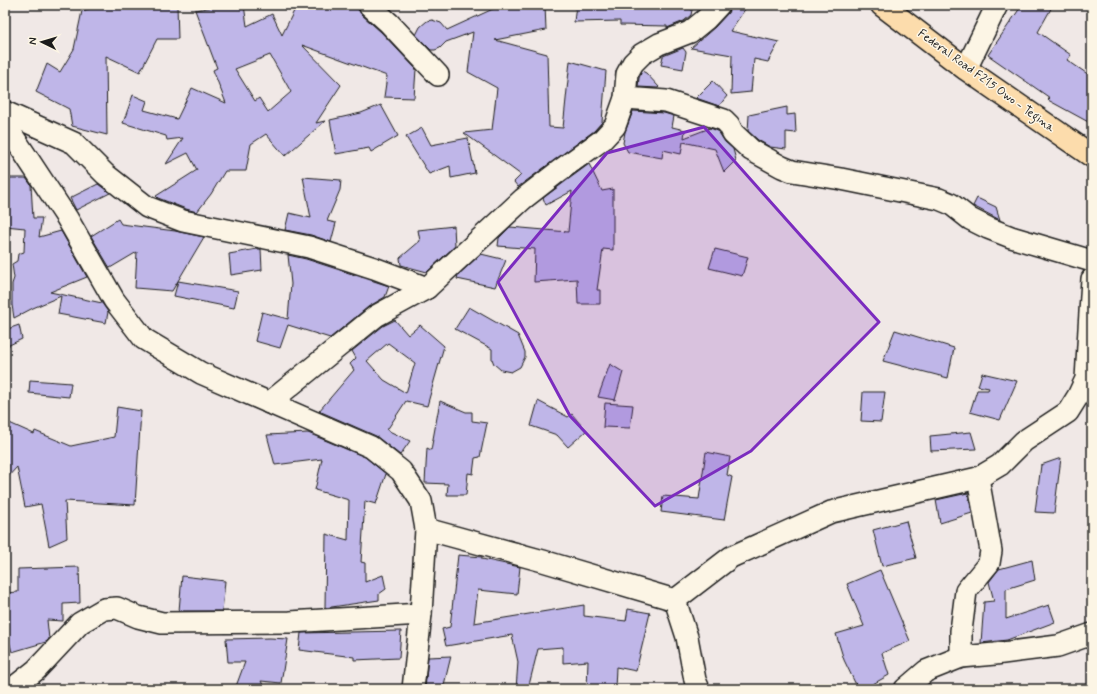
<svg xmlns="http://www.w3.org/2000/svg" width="1097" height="694" font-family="Mynerve,sans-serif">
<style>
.building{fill:#bfb6e8;stroke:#1c1c1c;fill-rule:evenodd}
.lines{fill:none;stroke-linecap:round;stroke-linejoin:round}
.street-casing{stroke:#1c1c1c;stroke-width:24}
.primary-casing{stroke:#1c1c1c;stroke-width:25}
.street{stroke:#fcf5e5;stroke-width:21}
.primary{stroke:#fcdcac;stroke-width:22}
.marked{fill:#7b2cbf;fill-opacity:0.2;stroke:#7b2cbf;stroke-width:3;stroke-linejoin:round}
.labels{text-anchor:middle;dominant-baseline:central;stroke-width:3;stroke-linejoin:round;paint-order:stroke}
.street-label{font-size:12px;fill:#1c1c1c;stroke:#fcf5e5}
</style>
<rect width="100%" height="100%" fill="#f0e8e6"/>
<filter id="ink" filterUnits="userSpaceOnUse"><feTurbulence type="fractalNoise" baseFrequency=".025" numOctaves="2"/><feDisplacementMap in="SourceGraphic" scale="8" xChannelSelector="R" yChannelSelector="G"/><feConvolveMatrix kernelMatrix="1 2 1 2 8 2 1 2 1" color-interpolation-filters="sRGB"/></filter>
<g filter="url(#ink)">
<!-- building -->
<g class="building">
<path d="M 101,5 L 177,5 L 178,39 L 157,39 L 140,72 L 106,56 L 107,135 L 72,126 L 69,109 L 36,92 L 47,64 L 60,72 L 74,49 L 82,11 Z"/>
<path d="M 227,5 L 244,5 L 247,26 L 272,14 L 282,35 L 297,5 L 357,5 L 358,9 L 361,14 L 381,32 L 416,69 L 414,98 L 384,97 L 387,76 L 302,45 L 341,85 L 316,123 L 325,121 L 285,156 L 266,134 L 251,144 L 246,171 L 225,171 L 211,194 L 197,212 L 186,209 L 158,198 L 156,196 L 197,170 L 188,153 L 166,164 L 183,138 L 167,140 L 166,136 L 123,123 L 133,95 L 147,101 L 144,110 L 177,119 L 192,88 L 226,103 L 213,70 L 217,68 L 195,10 ZM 270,55 L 291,92 L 268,112 L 259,98 L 255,101 L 235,69 Z"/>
<path d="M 495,5 L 545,5 L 546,30 L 495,40 L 547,54 L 549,127 L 563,128 L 570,61 L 606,71 L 602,122 L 594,131 L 518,187 L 514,182 L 521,175 L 464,133 L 492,130 L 497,88 L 468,72 L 473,32 L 446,42 L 440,48 L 435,50 L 431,50 L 416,35 L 420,27 L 427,21 L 432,20 L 441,23 L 447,30 L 495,8 Z"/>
<path d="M 576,5 L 693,5 L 691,15 L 684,21 L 667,28 L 667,26 L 620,25 L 620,21 L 574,22 Z"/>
<path d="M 731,5 L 748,5 L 730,31 L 779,42 L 768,62 L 754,59 L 751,92 L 731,94 L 732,55 L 691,48 L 715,27 L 728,13 Z"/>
<path d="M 1022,5 L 1053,5 L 1038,32 L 1071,55 L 1067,60 L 1092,77 L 1092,124 L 1048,100 L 1050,98 L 988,55 Z"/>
<path d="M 683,48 L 686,52 L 683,69 L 661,65 L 663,56 Z"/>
<path d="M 642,71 L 646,73 L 659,87 L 658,88 L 638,87 L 639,78 Z"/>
<path d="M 713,81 L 727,96 L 719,106 L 696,98 Z"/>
<path d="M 381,105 L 398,136 L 371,152 L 369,148 L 336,154 L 330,120 L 361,113 Z"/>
<path d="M 787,107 L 787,115 L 795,114 L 796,133 L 786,132 L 786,149 L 770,147 L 758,140 L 748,131 L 749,115 Z"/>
<path d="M 633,111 L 664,113 L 674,116 L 672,127 L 685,130 L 684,138 L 710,128 L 718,131 L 725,142 L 733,149 L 736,160 L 724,172 L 715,149 L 683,142 L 681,154 L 663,150 L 662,158 L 628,152 L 623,143 L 625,132 Z"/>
<path d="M 422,128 L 431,145 L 468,138 L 475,173 L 451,178 L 450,166 L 429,174 L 406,137 Z"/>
<path d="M 589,164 L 602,191 L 613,189 L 613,250 L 603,249 L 597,290 L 600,290 L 600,304 L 578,304 L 577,279 L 534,282 L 535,249 L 498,246 L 499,238 L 510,227 L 568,232 L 572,191 L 546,205 L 543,198 Z"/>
<path d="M 303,177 L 341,180 L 340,190 L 327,221 L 336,223 L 331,242 L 311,235 L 285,230 L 289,213 L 311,218 Z"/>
<path d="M 5,178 L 26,178 L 31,185 L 33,218 L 42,218 L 39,237 L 61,231 L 87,277 L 50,292 L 102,303 L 108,312 L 106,323 L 58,314 L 61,296 L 33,308 L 14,318 L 12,305 L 12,284 L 14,278 L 12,264 L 17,261 L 18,254 L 24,252 L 25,228 L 5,226 Z"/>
<path d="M 98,184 L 110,193 L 76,210 L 70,198 Z"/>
<path d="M 977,198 L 996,207 L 1000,220 L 973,206 Z"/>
<path d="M 118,219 L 121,224 L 175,231 L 204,237 L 172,291 L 135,288 L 137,252 L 110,268 L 91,236 Z"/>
<path d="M 454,226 L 455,246 L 427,272 L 401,265 L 400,258 L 420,241 L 418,230 Z"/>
<path d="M 257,249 L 261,249 L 262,270 L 231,275 L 229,254 Z"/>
<path d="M 715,249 L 748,257 L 742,276 L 709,268 Z"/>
<path d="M 481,254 L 506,260 L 495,287 L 457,279 L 458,275 Z"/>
<path d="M 288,255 L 306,259 L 389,286 L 385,297 L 368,307 L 330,338 L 288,325 L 280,348 L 255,341 L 262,312 L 288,319 L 291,284 Z"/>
<path d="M 178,281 L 238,291 L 234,308 L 174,296 Z"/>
<path d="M 469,307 L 518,335 L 525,352 L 525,357 L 520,367 L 511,372 L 501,370 L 494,364 L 492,359 L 492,349 L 455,329 Z"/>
<path d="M 395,320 L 408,335 L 420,325 L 444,346 L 427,406 L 406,401 L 387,430 L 410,441 L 400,455 L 376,436 L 319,411 L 354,370 L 350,364 L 356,358 L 352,351 L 383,326 ZM 388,343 L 415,363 L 406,393 L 384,380 L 367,361 Z"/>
<path d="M 19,325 L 22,339 L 5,347 L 5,330 Z"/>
<path d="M 895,330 L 954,348 L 948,378 L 883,361 Z"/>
<path d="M 610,364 L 623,372 L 615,400 L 598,397 Z"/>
<path d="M 982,373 L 1017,381 L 1000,420 L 970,412 L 977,390 L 988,390 L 989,388 L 978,386 Z"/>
<path d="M 30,380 L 71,383 L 69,397 L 29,393 Z"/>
<path d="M 863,392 L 885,392 L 881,422 L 861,421 Z"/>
<path d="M 440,401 L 466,412 L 472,412 L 472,421 L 487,423 L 480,457 L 475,458 L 473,474 L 468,473 L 466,495 L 447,495 L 448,484 L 425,483 L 427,448 L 431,450 Z"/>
<path d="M 538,401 L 568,417 L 572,414 L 586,431 L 568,447 L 557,435 L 531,426 Z"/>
<path d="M 605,403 L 633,405 L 630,428 L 603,427 Z"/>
<path d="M 117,407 L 141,411 L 135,505 L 65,501 L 67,538 L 49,546 L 41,504 L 25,507 L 17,467 L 5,480 L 5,421 L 34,434 L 35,431 L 71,446 L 114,437 Z"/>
<path d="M 971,432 L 976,449 L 931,451 L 930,436 Z"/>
<path d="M 308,433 L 365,457 L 386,474 L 376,504 L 365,501 L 361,562 L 365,563 L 365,582 L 383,575 L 386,589 L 379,594 L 379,600 L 325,608 L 326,534 L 348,540 L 349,500 L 315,490 L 322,459 L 275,465 L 267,435 Z"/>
<path d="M 706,452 L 730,457 L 727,475 L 732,477 L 724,520 L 661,512 L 663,496 L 699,499 Z"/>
<path d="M 1061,458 L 1054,513 L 1035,512 L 1041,465 Z"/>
<path d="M 968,493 L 972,513 L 940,523 L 936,500 Z"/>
<path d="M 906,521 L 916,558 L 882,566 L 873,530 Z"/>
<path d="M 458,555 L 482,557 L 482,559 L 520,567 L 517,594 L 478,590 L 474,623 L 584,605 L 584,616 L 626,621 L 628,609 L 650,613 L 636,671 L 616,667 L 615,689 L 587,689 L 588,661 L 563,663 L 563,647 L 538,649 L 528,689 L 516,689 L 518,662 L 512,635 L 446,646 L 442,629 L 450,627 Z"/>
<path d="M 1032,560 L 1035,580 L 1006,589 L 1006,619 L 1049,605 L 1055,622 L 1007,640 L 981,643 L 984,602 L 994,601 L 989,582 L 999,569 Z"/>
<path d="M 79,567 L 80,603 L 63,604 L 63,621 L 47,620 L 49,639 L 46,642 L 12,652 L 5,626 L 5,593 L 18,592 L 18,569 Z"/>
<path d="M 880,570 L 910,641 L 882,653 L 889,675 L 864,689 L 858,689 L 844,660 L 836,634 L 864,626 L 847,584 Z"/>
<path d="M 182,576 L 225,581 L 222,611 L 179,611 Z"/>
<path d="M 401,631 L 399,658 L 354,660 L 354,657 L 299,650 L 301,633 Z"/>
<path d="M 270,638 L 288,639 L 281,683 L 261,681 L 265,689 L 235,689 L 245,662 L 228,662 L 226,639 Z"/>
<path d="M 451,656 L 443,689 L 425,689 L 428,657 Z"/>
</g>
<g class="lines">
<!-- street casing -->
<g class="street-casing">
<g id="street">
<path d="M 369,5 L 389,23 L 438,75"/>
<path d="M 966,69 L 997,5"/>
<path d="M 625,98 L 666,101 L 724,120 L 729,125 L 733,133 L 751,150 L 782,167 L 792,171 L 841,179 L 939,199 L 951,204 L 970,219 L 988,228 L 1011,237 L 1092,261"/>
<path d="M 5,112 L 74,143 L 105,174 L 147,207 L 183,221 L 309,247 L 374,268 L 427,288"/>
<path d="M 5,124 L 67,218 L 114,300 L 144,339 L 201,373 L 371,447 L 401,471 L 421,501 L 426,529 L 421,614 L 413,689"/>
<path d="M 269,403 L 376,316 L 427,288 L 523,199 L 559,171 L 602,140 L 615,126 L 625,98 L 627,74 L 633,63 L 642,54 L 659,44 L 690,32 L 706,19 L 719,5"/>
<path d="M 426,529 L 543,561 L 675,600 L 687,637 L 695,680 L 699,689"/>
<path d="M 675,600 L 731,557 L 831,512 L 978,478 L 1000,465 L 1024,441 L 1068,412 L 1078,396 L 1086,379 L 1092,279"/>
<path d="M 961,657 L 961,631 L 966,591 L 989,563 L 991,551 L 978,478"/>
<path d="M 12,689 L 36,670 L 80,623 L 104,609 L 117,608 L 138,617 L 162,623 L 290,622 L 421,614"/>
<path d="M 905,689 L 926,671 L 961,657 L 995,654 L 1058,646 L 1092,634"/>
</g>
</g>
<!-- primary casing -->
<g class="primary-casing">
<path id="primary" d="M 882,5 L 966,69 L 1092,156"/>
</g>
<!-- street -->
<use href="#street" class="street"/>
<!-- primary -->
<use href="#primary" class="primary"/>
</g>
</g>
<!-- marked area -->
<path class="marked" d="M 704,127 L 801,236 L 879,322 L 751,451 L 655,506 L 570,416 L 498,282 L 607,153 Z"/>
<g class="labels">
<!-- street labels -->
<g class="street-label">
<text transform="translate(986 81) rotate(36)">Federal Road F215 Owo - Tegina</text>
</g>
</g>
<!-- margin -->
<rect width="1097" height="694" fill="none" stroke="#fcf5e5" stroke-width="20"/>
<rect x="10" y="10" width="1077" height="674" fill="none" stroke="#1c1c1c" stroke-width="1.5" filter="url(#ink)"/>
<!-- north arrow -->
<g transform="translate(42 42) rotate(275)" stroke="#fcf5e5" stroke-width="3" paint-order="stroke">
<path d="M0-3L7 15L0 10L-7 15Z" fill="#1c1c1c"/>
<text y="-6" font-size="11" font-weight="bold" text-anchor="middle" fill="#1c1c1c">N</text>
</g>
</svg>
